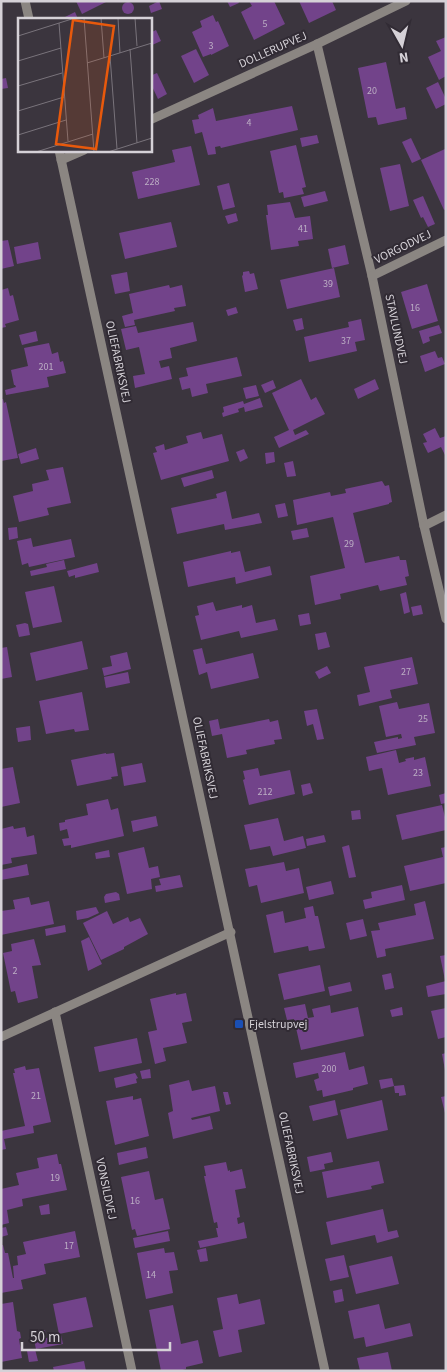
<svg xmlns="http://www.w3.org/2000/svg" width="447" height="1372" font-family="'Source Sans 3',sans-serif">
<style>
.building{fill:#72438a}
.lines{fill:none;stroke-linecap:round;stroke-linejoin:round}
.minor{stroke:#8b8682;stroke-width:9}
.transit-dot{fill:#1a4fb4;stroke:#312b34;stroke-width:2}
.labels{text-anchor:middle;dominant-baseline:central;stroke-width:4;stroke-linejoin:round;paint-order:stroke}
.number-label{font-size:10px;fill:#bcaec4}
.street-label{font-size:12px;fill:#d5d1d7;stroke:#312b34}
.poi-label{font-size:12px;fill:#d5d1d7;stroke:#312b34;text-anchor:start}
.inset-road{fill:none;stroke:#79737b;stroke-width:1}
.view{fill:#e8590c;fill-opacity:0.15;stroke:#e8590c;stroke-width:2.5}
.inset-edge{fill:none;stroke:#d5d1d7;stroke-width:2.5}
</style>
<rect width="100%" height="100%" fill="#3b353e"/>
<!-- building -->
<g class="building">
<path d="M 76,1 L 108,1 L 82,14 Z"/>
<path d="M 159,1 L 162,9 L 151,13 L 149,6 Z"/>
<path d="M 227,1 L 238,1 L 239,3 L 230,7 Z"/>
<path d="M 249,1 L 274,1 L 285,24 L 254,40 L 241,12 L 252,6 Z"/>
<path d="M 299,1 L 332,1 L 336,10 L 309,23 Z"/>
<circle cx="128" cy="8" r="6"/>
<path d="M 75,12 L 78,19 L 61,19 Z"/>
<path d="M 213,15 L 216,22 L 218,21 L 229,46 L 211,55 L 211,54 L 203,57 L 192,32 L 202,27 L 200,21 Z"/>
<path d="M 156,30 L 161,41 L 150,46 L 150,33 Z"/>
<path d="M 446,37 L 446,76 L 439,80 L 428,57 L 441,51 L 436,41 Z"/>
<path d="M 196,49 L 209,75 L 194,83 L 181,56 Z"/>
<path d="M 386,62 L 396,109 L 405,107 L 407,119 L 378,125 L 376,117 L 368,118 L 358,68 Z"/>
<path d="M 157,73 L 167,94 L 158,99 L 150,82 L 150,76 Z"/>
<path d="M 6,78 L 8,88 L 1,89 L 1,79 Z"/>
<path d="M 438,82 L 446,99 L 446,104 L 436,109 L 426,88 Z"/>
<path d="M 292,106 L 298,130 L 221,148 L 220,146 L 215,147 L 216,154 L 208,155 L 202,132 L 195,134 L 192,120 L 199,119 L 198,115 L 213,108 L 216,121 Z"/>
<path d="M 317,135 L 319,143 L 302,147 L 300,138 Z"/>
<path d="M 411,138 L 421,159 L 412,163 L 402,142 Z"/>
<path d="M 296,145 L 306,187 L 302,188 L 304,194 L 284,198 L 283,192 L 279,193 L 270,151 Z"/>
<path d="M 191,146 L 200,185 L 138,199 L 132,172 L 175,162 L 172,150 Z"/>
<path d="M 445,149 L 446,209 L 444,210 L 421,160 Z"/>
<path d="M 400,164 L 409,206 L 390,211 L 380,168 Z"/>
<path d="M 229,183 L 235,207 L 223,210 L 217,186 Z"/>
<path d="M 325,191 L 328,201 L 304,207 L 301,197 Z"/>
<path d="M 423,196 L 435,224 L 428,227 L 423,217 L 421,218 L 413,200 Z"/>
<path d="M 290,202 L 295,218 L 310,216 L 313,239 L 298,241 L 299,246 L 271,250 L 266,215 L 268,215 L 267,205 Z"/>
<path d="M 236,213 L 238,221 L 228,224 L 225,216 Z"/>
<path d="M 171,222 L 177,247 L 125,259 L 119,233 Z"/>
<path d="M 8,240 L 14,266 L 1,269 L 1,241 Z"/>
<path d="M 38,242 L 41,259 L 17,264 L 14,247 Z"/>
<path d="M 345,245 L 349,264 L 332,268 L 328,249 Z"/>
<path d="M 334,268 L 340,297 L 287,309 L 280,280 Z"/>
<path d="M 249,271 L 250,274 L 254,273 L 258,289 L 245,292 L 242,276 L 243,275 L 243,272 Z"/>
<path d="M 127,272 L 130,291 L 115,294 L 111,275 Z"/>
<path d="M 427,284 L 438,321 L 412,329 L 401,292 Z"/>
<path d="M 169,285 L 170,288 L 182,285 L 186,306 L 174,308 L 175,311 L 134,320 L 135,325 L 125,327 L 122,316 L 133,313 L 129,294 Z"/>
<path d="M 8,288 L 10,296 L 13,295 L 19,320 L 5,324 L 6,327 L 1,328 L 1,290 Z"/>
<path d="M 236,307 L 238,313 L 228,316 L 226,310 Z"/>
<path d="M 302,318 L 304,329 L 296,331 L 293,320 Z"/>
<path d="M 361,319 L 365,340 L 355,342 L 357,351 L 309,362 L 304,337 L 349,327 L 348,322 Z"/>
<path d="M 193,322 L 197,341 L 170,348 L 172,358 L 159,361 L 161,368 L 169,366 L 172,379 L 135,388 L 133,376 L 145,374 L 139,347 L 126,350 L 121,329 L 136,326 L 138,333 Z"/>
<path d="M 439,325 L 442,333 L 429,337 L 430,341 L 423,344 L 419,331 Z"/>
<path d="M 36,331 L 38,341 L 22,345 L 19,335 Z"/>
<path d="M 49,343 L 52,354 L 58,352 L 60,362 L 63,361 L 66,373 L 47,377 L 49,387 L 6,395 L 5,390 L 16,387 L 15,385 L 14,385 L 11,370 L 28,366 L 24,348 Z"/>
<path d="M 435,351 L 438,358 L 442,357 L 445,364 L 425,372 L 420,356 Z"/>
<path d="M 237,357 L 242,376 L 206,384 L 208,393 L 192,397 L 190,388 L 182,390 L 179,378 L 188,376 L 186,368 Z"/>
<path d="M 301,379 L 311,400 L 316,397 L 325,414 L 293,430 L 295,435 L 306,430 L 309,434 L 279,448 L 274,437 L 289,430 L 272,393 Z"/>
<path d="M 375,379 L 379,389 L 358,399 L 354,389 Z"/>
<path d="M 273,380 L 276,388 L 265,393 L 261,385 Z"/>
<path d="M 256,385 L 259,396 L 246,399 L 243,388 Z"/>
<path d="M 260,398 L 263,407 L 245,412 L 244,407 L 238,409 L 239,412 L 223,417 L 222,413 L 224,412 L 223,407 L 243,401 L 244,404 Z"/>
<path d="M 1,399 L 3,399 L 4,403 L 6,402 L 18,458 L 1,461 Z"/>
<path d="M 435,428 L 440,438 L 446,436 L 446,457 L 441,447 L 428,453 L 423,443 L 427,442 L 423,434 Z"/>
<path d="M 201,432 L 203,439 L 222,434 L 229,461 L 161,480 L 153,453 L 157,452 L 155,447 L 164,444 L 165,450 L 188,443 L 186,436 Z"/>
<path d="M 36,448 L 39,459 L 21,464 L 18,454 Z"/>
<path d="M 244,449 L 248,458 L 240,462 L 236,452 Z"/>
<path d="M 274,452 L 275,462 L 266,464 L 265,453 Z"/>
<path d="M 293,461 L 296,476 L 287,477 L 284,463 Z"/>
<path d="M 63,467 L 71,503 L 47,508 L 49,515 L 19,522 L 13,496 L 33,491 L 32,484 L 49,480 L 46,470 Z"/>
<path d="M 212,470 L 214,478 L 184,487 L 181,478 Z"/>
<path d="M 382,481 L 385,486 L 389,485 L 392,502 L 389,503 L 389,504 L 353,513 L 365,563 L 399,556 L 400,560 L 406,560 L 409,576 L 405,577 L 407,585 L 380,591 L 378,585 L 340,594 L 341,599 L 315,605 L 310,576 L 345,568 L 333,517 L 297,525 L 293,500 L 330,492 L 331,496 L 346,493 L 345,489 Z"/>
<path d="M 226,491 L 232,519 L 259,513 L 262,523 L 225,530 L 224,524 L 177,534 L 171,508 L 217,498 L 216,494 Z"/>
<path d="M 285,503 L 288,516 L 278,518 L 275,505 Z"/>
<path d="M 17,527 L 18,538 L 9,540 L 8,528 Z"/>
<path d="M 307,528 L 309,537 L 293,540 L 291,531 Z"/>
<path d="M 31,538 L 33,547 L 71,539 L 75,557 L 29,567 L 28,563 L 22,565 L 17,541 Z"/>
<path d="M 231,551 L 231,553 L 240,551 L 245,572 L 270,566 L 272,575 L 236,584 L 235,577 L 188,587 L 183,562 Z"/>
<path d="M 64,560 L 66,569 L 31,576 L 30,571 L 47,567 L 46,564 Z"/>
<path d="M 97,563 L 99,572 L 75,578 L 75,575 L 69,577 L 67,571 Z"/>
<path d="M 54,586 L 62,622 L 33,628 L 25,592 Z"/>
<path d="M 406,592 L 410,612 L 404,614 L 400,594 Z"/>
<path d="M 213,602 L 216,611 L 242,605 L 242,608 L 252,605 L 256,623 L 275,619 L 278,630 L 241,638 L 239,631 L 201,640 L 195,616 L 199,615 L 197,606 Z"/>
<path d="M 421,605 L 423,614 L 413,616 L 411,607 Z"/>
<path d="M 309,613 L 311,624 L 300,626 L 298,615 Z"/>
<path d="M 25,623 L 28,624 L 30,635 L 19,637 L 16,625 Z"/>
<path d="M 326,632 L 330,647 L 318,650 L 315,634 Z"/>
<path d="M 82,641 L 88,669 L 36,681 L 30,653 Z"/>
<path d="M 7,647 L 12,677 L 1,679 L 1,648 Z"/>
<path d="M 202,648 L 206,664 L 253,653 L 259,678 L 211,689 L 207,672 L 199,675 L 193,650 Z"/>
<path d="M 127,652 L 131,669 L 104,676 L 102,668 L 112,666 L 110,656 Z"/>
<path d="M 412,657 L 418,684 L 390,690 L 392,698 L 359,706 L 357,695 L 370,692 L 364,667 Z"/>
<path d="M 327,666 L 331,673 L 319,679 L 315,672 Z"/>
<path d="M 128,672 L 130,683 L 106,688 L 104,677 Z"/>
<path d="M 82,692 L 89,730 L 75,732 L 74,729 L 46,734 L 39,701 Z"/>
<path d="M 397,702 L 399,709 L 429,703 L 435,733 L 414,737 L 416,745 L 377,753 L 374,742 L 398,737 L 398,739 L 402,738 L 401,734 L 386,737 L 379,706 Z"/>
<path d="M 317,709 L 324,739 L 317,740 L 313,724 L 307,726 L 304,711 Z"/>
<path d="M 218,719 L 220,729 L 269,719 L 270,722 L 278,720 L 282,739 L 274,740 L 275,744 L 246,750 L 247,754 L 227,758 L 222,734 L 212,736 L 209,721 Z"/>
<path d="M 30,726 L 31,740 L 18,742 L 16,728 Z"/>
<path d="M 396,750 L 399,763 L 406,761 L 405,759 L 414,757 L 414,760 L 425,757 L 431,786 L 388,795 L 382,768 L 369,771 L 366,757 Z"/>
<path d="M 106,753 L 106,754 L 114,753 L 118,776 L 111,777 L 112,779 L 77,786 L 71,760 Z"/>
<path d="M 142,763 L 146,782 L 124,786 L 121,767 Z"/>
<path d="M 13,767 L 20,803 L 1,807 L 1,769 Z"/>
<path d="M 258,768 L 260,776 L 290,770 L 295,794 L 249,805 L 243,780 L 245,779 L 243,771 Z"/>
<path d="M 310,783 L 313,793 L 303,796 L 301,785 Z"/>
<path d="M 446,793 L 446,803 L 441,804 L 439,795 Z"/>
<path d="M 108,799 L 111,810 L 118,808 L 124,836 L 71,848 L 71,845 L 64,846 L 62,839 L 69,838 L 67,829 L 60,831 L 59,823 L 65,822 L 65,820 L 88,815 L 86,804 Z"/>
<path d="M 442,805 L 446,821 L 446,830 L 402,840 L 396,815 Z"/>
<path d="M 360,810 L 361,819 L 352,820 L 351,811 Z"/>
<path d="M 156,816 L 158,826 L 133,832 L 131,821 Z"/>
<path d="M 278,818 L 284,841 L 303,836 L 306,848 L 273,856 L 270,846 L 250,850 L 244,825 Z"/>
<path d="M 13,826 L 14,829 L 25,827 L 27,837 L 34,835 L 37,854 L 11,858 L 12,863 L 1,865 L 1,829 Z"/>
<path d="M 324,835 L 326,842 L 307,846 L 306,839 Z"/>
<path d="M 349,845 L 356,877 L 349,878 L 342,847 Z"/>
<path d="M 144,847 L 149,868 L 158,866 L 160,877 L 151,879 L 152,889 L 127,894 L 118,853 Z"/>
<path d="M 446,847 L 446,883 L 410,891 L 404,866 L 443,857 L 441,848 Z"/>
<path d="M 109,850 L 110,857 L 96,859 L 95,853 Z"/>
<path d="M 284,862 L 286,871 L 299,868 L 304,893 L 261,903 L 257,885 L 249,887 L 245,869 Z"/>
<path d="M 27,864 L 29,875 L 1,880 L 1,870 Z"/>
<path d="M 180,875 L 183,887 L 156,892 L 155,886 L 161,885 L 159,879 Z"/>
<path d="M 331,881 L 334,894 L 309,900 L 306,887 Z"/>
<path d="M 402,885 L 405,900 L 365,909 L 363,900 L 372,898 L 371,892 Z"/>
<path d="M 116,892 L 119,894 L 120,900 L 105,903 L 104,897 L 106,894 Z"/>
<path d="M 29,897 L 31,905 L 49,901 L 54,924 L 1,935 L 1,911 L 15,909 L 13,900 Z"/>
<path d="M 425,901 L 434,939 L 385,949 L 386,956 L 377,958 L 371,931 L 380,930 L 378,923 L 416,915 L 414,904 Z"/>
<path d="M 313,906 L 315,916 L 318,916 L 325,948 L 309,951 L 308,946 L 274,953 L 266,915 L 283,911 L 285,923 L 306,918 L 304,908 Z"/>
<path d="M 96,907 L 99,913 L 88,918 L 77,920 L 76,911 Z"/>
<path d="M 107,911 L 113,924 L 128,917 L 130,922 L 140,918 L 148,934 L 124,947 L 124,949 L 101,960 L 83,923 Z"/>
<path d="M 363,919 L 367,936 L 350,940 L 346,923 Z"/>
<path d="M 65,925 L 66,932 L 46,936 L 45,929 Z"/>
<path d="M 89,937 L 102,964 L 88,971 L 81,941 Z"/>
<path d="M 34,939 L 41,965 L 32,966 L 38,998 L 18,1003 L 15,991 L 11,992 L 3,953 L 12,951 L 11,944 Z"/>
<path d="M 446,955 L 446,980 L 445,980 L 440,956 Z"/>
<path d="M 320,965 L 325,991 L 284,1000 L 278,974 Z"/>
<path d="M 391,973 L 394,988 L 385,990 L 382,975 Z"/>
<path d="M 446,981 L 446,994 L 428,997 L 426,986 Z"/>
<path d="M 350,982 L 352,991 L 330,996 L 328,987 Z"/>
<path d="M 176,993 L 176,995 L 186,993 L 192,1021 L 182,1023 L 187,1043 L 163,1048 L 166,1061 L 155,1064 L 148,1032 L 157,1030 L 150,999 Z"/>
<path d="M 305,1004 L 308,1018 L 314,1017 L 312,1009 L 330,1005 L 331,1013 L 358,1007 L 364,1036 L 301,1050 L 294,1019 L 287,1020 L 284,1008 Z"/>
<path d="M 402,1007 L 403,1015 L 392,1017 L 390,1010 Z"/>
<path d="M 446,1008 L 446,1037 L 438,1039 L 431,1011 Z"/>
<path d="M 137,1038 L 142,1063 L 99,1072 L 94,1047 Z"/>
<path d="M 345,1052 L 349,1070 L 364,1066 L 368,1084 L 353,1088 L 353,1090 L 323,1097 L 322,1090 L 317,1091 L 314,1080 L 319,1078 L 318,1073 L 296,1078 L 293,1063 Z"/>
<path d="M 446,1053 L 446,1069 L 445,1070 L 442,1054 Z"/>
<path d="M 25,1066 L 26,1070 L 39,1068 L 51,1122 L 33,1126 L 34,1133 L 4,1139 L 6,1149 L 1,1150 L 1,1131 L 25,1126 L 13,1073 L 15,1073 L 14,1069 Z"/>
<path d="M 150,1069 L 151,1078 L 142,1079 L 140,1071 Z"/>
<path d="M 135,1073 L 138,1078 L 136,1079 L 137,1083 L 116,1088 L 114,1078 Z"/>
<path d="M 392,1078 L 394,1086 L 381,1089 L 379,1080 Z"/>
<path d="M 189,1080 L 192,1091 L 215,1086 L 220,1111 L 191,1118 L 192,1120 L 210,1116 L 213,1129 L 173,1139 L 168,1113 L 173,1111 L 169,1085 Z"/>
<path d="M 404,1085 L 406,1095 L 399,1096 L 399,1093 L 395,1093 L 394,1086 Z"/>
<path d="M 223,1092 L 228,1092 L 231,1104 L 226,1105 Z"/>
<path d="M 133,1096 L 133,1100 L 141,1098 L 149,1136 L 115,1145 L 106,1101 Z"/>
<path d="M 446,1096 L 446,1113 L 445,1113 L 441,1097 Z"/>
<path d="M 335,1100 L 338,1115 L 313,1121 L 309,1106 Z"/>
<path d="M 382,1100 L 388,1130 L 347,1139 L 340,1110 Z"/>
<path d="M 146,1147 L 148,1158 L 119,1165 L 117,1153 Z"/>
<path d="M 331,1152 L 333,1162 L 324,1164 L 325,1169 L 310,1172 L 307,1157 Z"/>
<path d="M 57,1154 L 59,1164 L 61,1164 L 67,1190 L 22,1199 L 23,1206 L 7,1210 L 9,1223 L 1,1225 L 1,1189 L 19,1185 L 16,1173 L 39,1168 L 37,1158 Z"/>
<path d="M 379,1161 L 384,1183 L 371,1186 L 372,1189 L 327,1198 L 322,1172 Z"/>
<path d="M 226,1162 L 228,1171 L 230,1170 L 230,1172 L 242,1169 L 246,1188 L 235,1190 L 240,1217 L 237,1218 L 238,1224 L 244,1222 L 247,1238 L 200,1248 L 198,1241 L 218,1237 L 216,1228 L 218,1228 L 217,1222 L 214,1223 L 204,1176 L 206,1176 L 204,1166 Z"/>
<path d="M 149,1171 L 155,1200 L 163,1198 L 170,1229 L 137,1236 L 135,1229 L 132,1230 L 121,1177 Z"/>
<path d="M 49,1204 L 50,1214 L 41,1215 L 39,1206 Z"/>
<path d="M 383,1209 L 388,1232 L 397,1230 L 399,1237 L 377,1243 L 375,1235 L 331,1245 L 326,1222 Z"/>
<path d="M 6,1227 L 8,1235 L 1,1237 L 1,1228 Z"/>
<path d="M 75,1231 L 80,1257 L 44,1264 L 46,1274 L 21,1280 L 23,1289 L 1,1293 L 1,1245 L 3,1245 L 5,1253 L 8,1253 L 13,1278 L 14,1278 L 13,1266 L 18,1265 L 17,1256 L 26,1254 L 23,1242 Z"/>
<path d="M 168,1231 L 170,1241 L 135,1248 L 133,1238 Z"/>
<path d="M 164,1248 L 165,1253 L 174,1252 L 178,1270 L 169,1271 L 173,1293 L 146,1299 L 137,1253 Z"/>
<path d="M 206,1248 L 208,1261 L 200,1262 L 197,1250 Z"/>
<path d="M 344,1255 L 349,1277 L 330,1281 L 325,1259 Z"/>
<path d="M 392,1256 L 399,1284 L 356,1294 L 349,1266 Z"/>
<path d="M 342,1289 L 344,1301 L 335,1303 L 333,1291 Z"/>
<path d="M 237,1294 L 239,1304 L 260,1299 L 265,1324 L 238,1330 L 242,1352 L 219,1357 L 213,1331 L 223,1329 L 217,1298 Z"/>
<path d="M 86,1297 L 93,1327 L 59,1334 L 53,1304 Z"/>
<path d="M 13,1302 L 17,1331 L 20,1332 L 21,1338 L 19,1339 L 22,1358 L 1,1362 L 1,1304 Z"/>
<path d="M 379,1304 L 385,1329 L 410,1323 L 413,1336 L 366,1347 L 364,1337 L 354,1339 L 348,1311 Z"/>
<path d="M 173,1305 L 181,1344 L 198,1340 L 203,1363 L 186,1367 L 186,1369 L 179,1371 L 161,1371 L 149,1310 Z"/>
<path d="M 45,1330 L 46,1338 L 61,1335 L 63,1344 L 36,1349 L 33,1336 L 37,1335 L 37,1332 Z"/>
<path d="M 35,1349 L 38,1361 L 29,1362 L 27,1351 Z"/>
<path d="M 388,1352 L 392,1371 L 360,1371 L 357,1358 Z"/>
<path d="M 84,1361 L 86,1371 L 54,1371 L 53,1367 Z"/>
</g>
<g class="lines">
<!-- minor -->
<g class="minor">
<path d="M 25,1 L 29,19"/>
<path d="M 317,44 L 372,276 L 424,526 L 446,619"/>
<path d="M 150,120 L 317,44 L 406,1"/>
<path d="M 59,150 L 325,1371"/>
<path d="M 61,160 L 84,150"/>
<path d="M 372,276 L 446,240"/>
<path d="M 424,526 L 446,515"/>
<path d="M 55,1012 L 132,1371"/>
<path d="M 1,1037 L 231,932"/>
</g>
</g>
<!-- markers -->
<rect class="transit-dot" x="234" y="1019" width="10" height="10" rx="2.5"/>
<g class="labels">
<!-- number labels -->
<g class="number-label">
<text x="265" y="24">5</text>
<text x="211" y="46">3</text>
<text x="372" y="91">20</text>
<text x="249" y="123">4</text>
<text x="152" y="182">228</text>
<text x="303" y="229">41</text>
<text x="328" y="284">39</text>
<text x="415" y="308">16</text>
<text x="346" y="341">37</text>
<text x="46" y="367">201</text>
<text x="349" y="544">29</text>
<text x="406" y="672">27</text>
<text x="423" y="719">25</text>
<text x="418" y="773">23</text>
<text x="265" y="792">212</text>
<text x="15" y="971">2</text>
<text x="329" y="1069">200</text>
<text x="36" y="1096">21</text>
<text x="55" y="1178">19</text>
<text x="135" y="1201">16</text>
<text x="69" y="1246">17</text>
<text x="151" y="1275">14</text>
</g>
<!-- street labels -->
<g class="street-label">
<text transform="translate(273 50) rotate(-24)">DOLLERUPVEJ</text>
<text transform="translate(403 247) rotate(-26)">VORGODVEJ</text>
<text transform="translate(396 329) rotate(78)">STAVLUNDVEJ</text>
<text transform="translate(118 362) rotate(78)">OLIEFABRIKSVEJ</text>
<text transform="translate(205 758) rotate(78)">OLIEFABRIKSVEJ</text>
<text transform="translate(291 1153) rotate(78)">OLIEFABRIKSVEJ</text>
<text transform="translate(106 1189) rotate(78)">VONSILDVEJ</text>
</g>
<!-- poi labels -->
<g class="poi-label">
<text x="249" y="1024">Fjelstrupvej</text>
</g>
</g>
<!-- overview -->
<g transform="translate(18 18)">
<rect width="134" height="134" fill="#3b353e"/>
<path class="inset-road" d="M 66,0 L 76,134M 83,0 L 86,40M 100,0 L 102,35M 117,0 L 119,28M 41,5 L 50,123M 0,18 L 57,0M 133,25 L 134,42M 112,31 L 119,125M 92,38 L 99,131M 0,43 L 43,30M 69,45 L 134,25M 0,68 L 44,55M 0,93 L 46,79M 0,117 L 48,102M 18,134 L 75,116M 90,134 L 134,120"/>
<path class="view" d="M 55,2 L 96,8 L 78,131 L 38,126 Z"/>
<rect width="134" height="134" class="inset-edge"/>
</g>
<!-- border -->
<rect width="447" height="1372" fill="none" stroke="#d5d1d7" stroke-width="5"/>
<!-- north arrow -->
<g transform="translate(402 45) rotate(172)" stroke="#312b34" stroke-width="4" paint-order="stroke">
<path d="M0-4L9 19L0 12L-9 19Z" fill="#d5d1d7"/>
<text y="-8" font-size="14" font-weight="bold" text-anchor="middle" fill="#d5d1d7">N</text>
</g>
<!-- scale -->
<path d="M22 1342v8h148v-8" fill="none" stroke="#d5d1d7" stroke-width="2.5"/>
<text x="30" y="1342" font-size="15" fill="#d5d1d7" stroke="#312b34" stroke-width="4" paint-order="stroke">50 m</text>
</svg>
